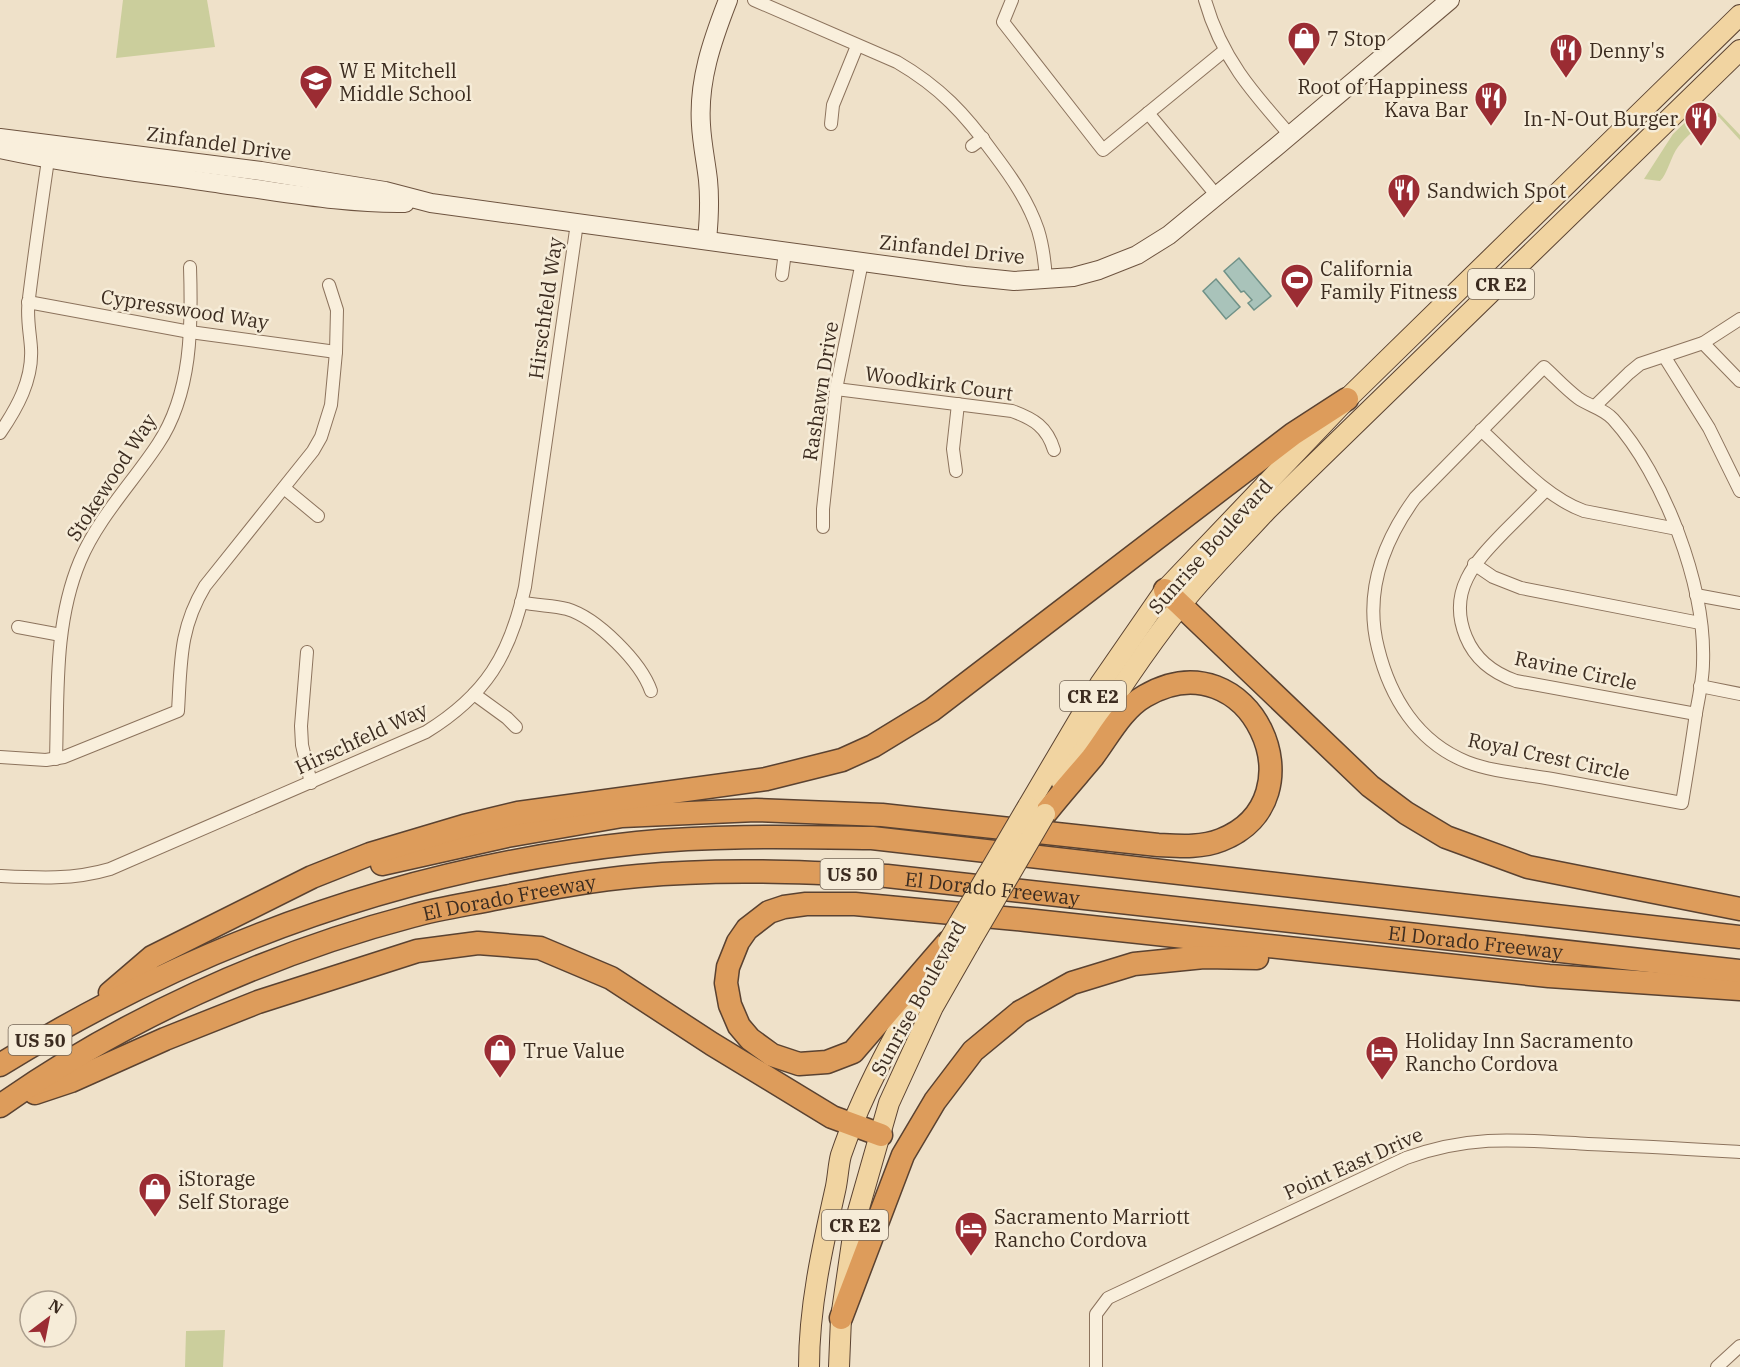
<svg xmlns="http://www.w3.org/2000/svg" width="1740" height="1367" font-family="'IBM Plex Serif',serif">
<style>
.green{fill:#cbce9c}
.water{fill:#a9c3ba;stroke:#709288;stroke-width:1.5}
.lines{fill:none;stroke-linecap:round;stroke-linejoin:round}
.street-casing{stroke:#8c735d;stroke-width:14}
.secondary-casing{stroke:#6e5440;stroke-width:20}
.primary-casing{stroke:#5a4231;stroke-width:22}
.highway-casing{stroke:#5a4231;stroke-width:25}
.street{stroke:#f9efdc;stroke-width:12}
.secondary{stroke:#f9efdc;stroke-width:18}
.primary{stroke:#f1d4a1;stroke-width:20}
.highway{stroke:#dd9c5b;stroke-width:22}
.primary-bridge-casing{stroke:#5a4231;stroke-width:22;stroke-linecap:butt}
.primary-bridge{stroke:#f1d4a1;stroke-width:20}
.labels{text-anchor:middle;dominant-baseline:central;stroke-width:5;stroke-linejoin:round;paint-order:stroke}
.shield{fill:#f6ecd8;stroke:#746657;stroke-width:1.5}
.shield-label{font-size:18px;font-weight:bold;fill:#3c2c20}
.poi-label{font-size:20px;fill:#3c2c20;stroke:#f6ecd8;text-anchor:start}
.street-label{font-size:20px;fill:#3c2c20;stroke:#f6ecd8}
</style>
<rect width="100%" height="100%" fill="#efe1c9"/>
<!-- green -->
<g class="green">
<path d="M 123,0 L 207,0 L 215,47 L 116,58 Z"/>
<path d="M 1699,109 L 1719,113 L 1740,135 L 1740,140 L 1719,117 L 1709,117 C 1699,127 1686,136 1678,147 C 1671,156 1667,175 1660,181 L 1644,179 L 1673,134 Z"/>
<path d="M 225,1330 L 223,1367 L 185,1367 L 186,1331 Z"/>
</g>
<!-- water -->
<g class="water">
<path d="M 1239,258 L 1271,296 L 1254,310 L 1248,303 L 1252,300 L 1244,291 L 1241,292 L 1224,271 Z"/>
<path d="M 1216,279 L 1240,307 L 1226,319 L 1203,291 Z"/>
</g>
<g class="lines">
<!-- street casing -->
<g class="street-casing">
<g id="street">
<path d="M 754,0 L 897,62 C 940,87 965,114 994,154 C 1012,178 1028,201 1038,230 C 1043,246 1045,263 1046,280"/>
<path d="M 1012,0 L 1003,22 L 1103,150 L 1224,51"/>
<path d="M 1205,0 C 1221,57 1252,92 1290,135"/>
<path d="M 1148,113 L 1217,196"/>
<path d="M 831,124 L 833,105 L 857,46"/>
<path d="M 972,146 L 983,138"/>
<path d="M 782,275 L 785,252"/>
<path d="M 28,302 L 190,332 L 336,352"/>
<path d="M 1703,343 L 1740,381"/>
<path d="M 1664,356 L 1709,428 L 1740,491"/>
<path d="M 1544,367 C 1555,377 1566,389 1578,398 C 1589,406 1603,408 1613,419 C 1664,475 1706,586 1703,663 C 1703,679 1699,696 1696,713 C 1692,743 1687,773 1682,803 C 1639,795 1595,787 1552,779 C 1524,774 1493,772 1467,762 C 1417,742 1390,697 1378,648 C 1364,593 1383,542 1415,498 Z"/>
<path d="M 836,389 L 1012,411 C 1034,419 1047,427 1054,450"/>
<path d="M 1595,406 L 1629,373 L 1640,364 L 1703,343 L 1740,319"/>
<path d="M 1481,430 C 1512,458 1545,497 1584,511 L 1677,529"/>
<path d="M 0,433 C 17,408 33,380 31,348 C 30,332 26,315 29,298 C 35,249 42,201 49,153"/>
<path d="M 956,471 L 953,449 L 958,404"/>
<path d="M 284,488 L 318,516"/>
<path d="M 1546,490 C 1532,504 1518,518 1504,532 C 1475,562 1447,591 1466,637 C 1475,659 1493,673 1516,681 L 1696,714"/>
<path d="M 823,527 L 823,509 L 836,389 L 862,262"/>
<path d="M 1474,564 L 1493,577 L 1521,588 L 1700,623"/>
<path d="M 1696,595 L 1740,603"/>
<path d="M 521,602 C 537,606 552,605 567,609 C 597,618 641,662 651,691"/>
<path d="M 18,627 L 61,635"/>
<path d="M 307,652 L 301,726 L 302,745 L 311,783"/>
<path d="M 1700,686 L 1740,694"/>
<path d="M 474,694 L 507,718 L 516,727"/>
<path d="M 0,757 L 46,760 L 64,757 L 178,711 C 181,663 179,629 205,586 L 313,451 L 321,437 L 331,405 L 336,352 L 337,310 L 329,285"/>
<path d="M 56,759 C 58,693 54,623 80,561 C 98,518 133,482 158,444 C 192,393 192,326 190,267"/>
<path d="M 0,876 C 38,878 73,880 110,869 L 426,732 C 486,695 510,655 525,587 L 577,223"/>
<path d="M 1096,1367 L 1096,1314 L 1108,1298 L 1406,1158 C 1472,1134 1520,1140 1588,1144 C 1639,1146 1689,1149 1740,1152"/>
<path d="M 1717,1367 L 1740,1346"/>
</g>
</g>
<!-- secondary casing -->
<g class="secondary-casing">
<g id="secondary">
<path d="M 0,138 L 261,171 L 385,191 L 431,203 L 965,276 L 1014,281 L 1073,277 L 1099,270 L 1137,255 L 1169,235 L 1276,147 L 1450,0"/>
<path d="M 0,149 C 74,165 148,173 222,184 C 283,192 344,204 405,203"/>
<path d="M 707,240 C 709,220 710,200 708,180 C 706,162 702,144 701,125 C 698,81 712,41 728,0"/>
</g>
</g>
<!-- primary casing -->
<g class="primary-casing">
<g id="primary">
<path d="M 1062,783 C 1098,721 1136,662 1180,606 C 1207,572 1238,542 1267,510 L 1740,50"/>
<path d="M 1028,806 L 1100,684 L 1165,590 L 1347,399 L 1740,15"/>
<path d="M 809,1367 C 809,1307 822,1249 835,1191 C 838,1179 838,1166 841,1155 C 863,1090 898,1029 932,970"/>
<path d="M 839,1367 L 841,1318 L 855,1222 L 889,1103 L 933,1007 L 969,944"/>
</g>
</g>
<!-- highway casing -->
<g class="highway-casing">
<g id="highway">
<path d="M 1165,590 L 1370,786 L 1406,813 L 1446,837 L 1528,867 L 1740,909"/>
<path d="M 382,864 L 507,836 L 622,816 L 756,810 L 882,815 L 1158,845 C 1179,846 1201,848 1221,840 C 1324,800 1250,635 1145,696 C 1122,709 1108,737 1092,758 C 1076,777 1060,795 1045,814"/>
<path d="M 948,942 L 853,1052 L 827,1062 L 799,1064 L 772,1055 L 750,1039 L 739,1026 L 730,1005 L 726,983 L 728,967 L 738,942 L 747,929 L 769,912 L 784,907 L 806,904 L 855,904 L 1026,920 L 1549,976 L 1740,989"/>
<path d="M 110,993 L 152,957 L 312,877 L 370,854 L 464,826 L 518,813 L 766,779 L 842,760 L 873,746 L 932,710 L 1293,434 L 1347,399"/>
<path d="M 0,1065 C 195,944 409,867 637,843 C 715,835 794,837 872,838 L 1740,937"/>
<path d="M 35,1093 L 71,1081 L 165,1039 L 258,1002 L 417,951 L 478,943 L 540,948 L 611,978 L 712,1044 L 832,1117 L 881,1135"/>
<path id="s1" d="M 0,1106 C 122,1020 267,954 412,916 C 440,908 470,904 499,898 C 546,889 591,880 638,876 C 721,868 804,872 887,876 L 1740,971"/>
<path d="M 841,1318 L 903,1155 L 935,1101 L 973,1051 L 1020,1012 L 1072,983 L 1134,964 L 1204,957 L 1257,958"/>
</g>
</g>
<!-- street -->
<use href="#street" class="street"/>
<!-- secondary -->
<use href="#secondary" class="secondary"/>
<!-- primary -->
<use href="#primary" class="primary"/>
<!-- highway -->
<use href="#highway" class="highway"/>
<!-- primary-bridge casing -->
<g class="primary-bridge-casing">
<g id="primary-bridge">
<path d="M 948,942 L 1028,806"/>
<path d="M 969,944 L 1045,814"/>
</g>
</g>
<!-- primary-bridge -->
<use href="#primary-bridge" class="primary-bridge"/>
</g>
<!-- icons -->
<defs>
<g id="shop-pin" transform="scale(1.725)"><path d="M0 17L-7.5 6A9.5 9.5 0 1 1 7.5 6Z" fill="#9b2c33" stroke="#f6ecd8"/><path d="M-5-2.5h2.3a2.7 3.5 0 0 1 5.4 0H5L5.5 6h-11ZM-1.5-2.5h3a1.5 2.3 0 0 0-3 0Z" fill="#fff"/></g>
<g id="restaurant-pin" transform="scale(1.725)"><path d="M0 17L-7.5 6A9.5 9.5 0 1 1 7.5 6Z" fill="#9b2c33" stroke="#f6ecd8"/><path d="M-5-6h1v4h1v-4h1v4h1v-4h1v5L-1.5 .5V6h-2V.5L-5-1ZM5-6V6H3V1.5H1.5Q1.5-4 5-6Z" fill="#fff"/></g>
<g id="school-pin" transform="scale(1.725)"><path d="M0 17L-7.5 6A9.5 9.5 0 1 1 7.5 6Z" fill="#9b2c33" stroke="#f6ecd8"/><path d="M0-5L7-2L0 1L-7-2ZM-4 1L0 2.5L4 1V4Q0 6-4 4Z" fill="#fff"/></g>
<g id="stadium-pin" transform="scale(1.725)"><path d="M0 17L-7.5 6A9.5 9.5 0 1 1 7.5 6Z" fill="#9b2c33" stroke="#f6ecd8"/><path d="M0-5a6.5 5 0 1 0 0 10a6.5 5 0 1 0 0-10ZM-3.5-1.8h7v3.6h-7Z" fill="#fff"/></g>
<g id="hotel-pin" transform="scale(1.725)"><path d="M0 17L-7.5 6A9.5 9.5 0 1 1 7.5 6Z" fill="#9b2c33" stroke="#f6ecd8"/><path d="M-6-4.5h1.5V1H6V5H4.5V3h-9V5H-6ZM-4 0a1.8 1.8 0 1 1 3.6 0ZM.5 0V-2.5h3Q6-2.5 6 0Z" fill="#fff"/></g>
</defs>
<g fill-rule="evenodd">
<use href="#shop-pin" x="1304" y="38"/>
<use href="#restaurant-pin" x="1566" y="50"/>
<use href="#school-pin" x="316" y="81"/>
<use href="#restaurant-pin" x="1491" y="98"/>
<use href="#restaurant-pin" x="1701" y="118"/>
<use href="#restaurant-pin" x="1404" y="190"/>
<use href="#stadium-pin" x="1297" y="280"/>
<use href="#shop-pin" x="500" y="1050"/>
<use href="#hotel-pin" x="1382" y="1052"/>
<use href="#shop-pin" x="155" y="1189"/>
<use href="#hotel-pin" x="971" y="1228"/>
</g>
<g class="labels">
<!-- shield labels -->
<g class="shield">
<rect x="1468" y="269" width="66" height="30" rx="4.5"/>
<rect x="1060" y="681" width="66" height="30" rx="4.5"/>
<rect x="820.5" y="859" width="63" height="30" rx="4.5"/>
<rect x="8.5" y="1025" width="63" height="30" rx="4.5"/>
<rect x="822" y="1210" width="66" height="30" rx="4.5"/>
</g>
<g class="shield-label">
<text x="1501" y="284">CR E2</text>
<text x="1093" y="696">CR E2</text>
<text x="852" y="874">US 50</text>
<text x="40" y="1040">US 50</text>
<text x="855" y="1225">CR E2</text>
</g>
<!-- poi labels -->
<g class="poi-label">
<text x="1327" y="38">7 Stop</text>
<text x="1589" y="50">Denny's</text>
<text x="339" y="70">W E Mitchell<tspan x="339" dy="23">Middle School</tspan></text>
<text x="1468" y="86" text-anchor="end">Root of Happiness<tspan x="1468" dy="23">Kava Bar</tspan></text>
<text x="1678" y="118" text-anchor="end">In-N-Out Burger</text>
<text x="1427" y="190">Sandwich Spot</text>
<text x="1320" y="268">California<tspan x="1320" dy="23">Family Fitness</tspan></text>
<text x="1405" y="1040">Holiday Inn Sacramento<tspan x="1405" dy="23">Rancho Cordova</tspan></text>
<text x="523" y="1050">True Value</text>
<text x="178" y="1178">iStorage<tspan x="178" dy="23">Self Storage</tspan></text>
<text x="994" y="1216">Sacramento Marriott<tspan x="994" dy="23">Rancho Cordova</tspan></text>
</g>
<!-- street labels -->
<g class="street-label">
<text transform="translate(219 143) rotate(8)">Zinfandel Drive</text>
<text transform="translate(952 249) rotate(6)">Zinfandel Drive</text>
<text transform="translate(545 308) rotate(-82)">Hirschfeld Way</text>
<text transform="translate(185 309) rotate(9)">Cypresswood Way</text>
<text transform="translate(939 383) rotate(8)">Woodkirk Court</text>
<text transform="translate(820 391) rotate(-81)">Rashawn Drive</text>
<text transform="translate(111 477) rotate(-57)">Stokewood Way</text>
<text transform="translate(1210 546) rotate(-48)">Sunrise Boulevard</text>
<text transform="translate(1576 670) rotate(12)">Ravine Circle</text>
<text transform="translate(361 738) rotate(-25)">Hirschfeld Way</text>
<text transform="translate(1549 756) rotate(12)">Royal Crest Circle</text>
<text stroke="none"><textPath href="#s1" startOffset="1041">El Dorado Freeway</textPath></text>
<text stroke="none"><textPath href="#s1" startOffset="555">El Dorado Freeway</textPath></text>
<text stroke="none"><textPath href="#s1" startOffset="1527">El Dorado Freeway</textPath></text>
<text transform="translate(918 998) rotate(-61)">Sunrise Boulevard</text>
<text transform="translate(1353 1163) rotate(-24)">Point East Drive</text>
</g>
</g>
<!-- north arrow -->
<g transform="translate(48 1319) rotate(32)"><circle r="28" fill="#f6ecd8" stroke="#ac9f8e" stroke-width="1.5"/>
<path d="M0-4.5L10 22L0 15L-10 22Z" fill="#9b2c33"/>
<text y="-9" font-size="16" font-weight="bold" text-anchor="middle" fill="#3c2c20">N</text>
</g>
</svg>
